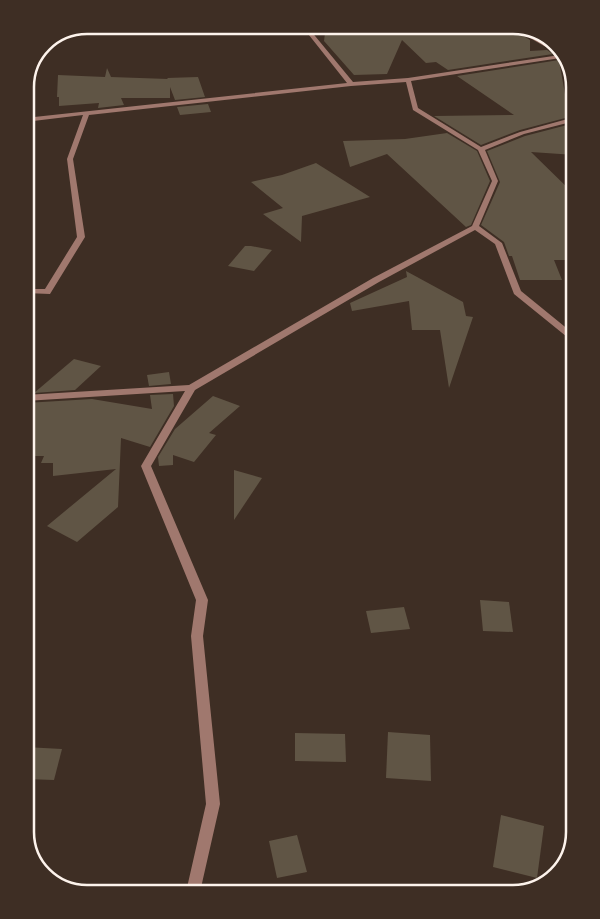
<svg xmlns="http://www.w3.org/2000/svg" width="600" height="919" font-family="'Nunito Sans',sans-serif">
<style>
.building{fill:#605545}
.lines{fill:none;stroke-linecap:round;stroke-linejoin:round}
.street{fill:#a0786e;fill-rule:evenodd}
.rim{fill:none;stroke:#fdf3ec;stroke-width:2.5}
</style>
<rect width="100%" height="100%" fill="#3e2e24"/>
<!-- building -->
<g class="building">
<path d="M 326,25 L 505,25 L 530,40 L 530,51 L 547,50 L 553,54 L 448,70 L 436,62 L 426,63 L 402,40 L 387,74 L 354,75 L 324,41 Z"/>
<path d="M 559,60 L 569,117 L 520,130 L 481,145 L 434,116 L 514,115 L 457,76 Z"/>
<path d="M 107,68 L 111,77 L 168,79 L 167,78 L 198,77 L 205,97 L 175,100 L 170,87 L 170,98 L 121,98 L 124,105 L 98,108 L 99,103 L 59,106 L 59,97 L 57,97 L 58,75 L 105,77 Z"/>
<path d="M 208,104 L 211,112 L 180,115 L 177,107 Z"/>
<path d="M 571,124 L 575,155 L 531,152 L 575,195 L 575,260 L 554,260 L 562,280 L 520,280 L 512,256 L 509,256 L 504,242 L 481,225 L 500,182 L 487,151 L 525,136 Z"/>
<path d="M 447,133 L 477,151 L 490,181 L 471,225 L 466,227 L 387,154 L 350,167 L 343,141 L 405,139 Z"/>
<path d="M 316,163 L 370,197 L 302,216 L 301,242 L 263,214 L 283,208 L 251,182 L 282,175 Z"/>
<path d="M 245,246 L 251,246 L 272,250 L 254,271 L 228,266 Z"/>
<path d="M 406,271 L 463,302 L 466,316 L 473,317 L 449,388 L 440,330 L 412,330 L 409,301 L 352,311 L 350,303 L 407,277 Z"/>
<path d="M 74,359 L 101,366 L 75,390 L 34,393 Z"/>
<path d="M 169,372 L 171,384 L 149,386 L 147,375 Z"/>
<path d="M 173,394 L 174,406 L 150,447 L 121,438 L 118,507 L 77,542 L 47,526 L 116,469 L 53,476 L 53,463 L 41,463 L 44,456 L 25,456 L 25,403 L 92,399 L 152,409 L 150,395 Z"/>
<path d="M 213,396 L 240,406 L 209,433 L 216,435 L 194,462 L 173,455 L 173,465 L 159,466 L 158,457 L 175,429 Z"/>
<path d="M 234,470 L 262,478 L 234,520 Z"/>
<path d="M 480,600 L 509,602 L 513,632 L 483,631 Z"/>
<path d="M 404,607 L 410,629 L 371,633 L 366,611 Z"/>
<path d="M 388,732 L 430,735 L 431,781 L 386,778 Z"/>
<path d="M 295,733 L 345,734 L 346,762 L 295,761 Z"/>
<path d="M 25,747 L 62,749 L 54,780 L 25,779 Z"/>
<path d="M 501,815 L 544,826 L 537,878 L 493,867 Z"/>
<path d="M 297,835 L 307,872 L 277,878 L 269,841 Z"/>
</g>
<g class="lines">
<!-- street -->
<path class="street" d="M 301,25 L 306,25 L 353,82 L 408,78 L 560,55 L 507,25 L 513,25 L 562,51 L 567,57 L 411,81 L 418,108 L 481,147 L 520,132 L 575,117 L 575,121 L 524,134 L 485,150 L 498,181 L 479,226 L 502,243 L 521,291 L 575,335 L 575,342 L 572,341 L 514,294 L 495,244 L 475,230 L 379,282 L 195,390 L 151,466 L 208,600 L 203,636 L 220,804 L 200,892 L 186,892 L 206,804 L 191,636 L 196,600 L 141,466 L 185,391 L 25,401 L 25,395 L 189,385 L 373,278 L 472,226 L 492,181 L 478,150 L 413,110 L 406,82 L 351,86 L 89,115 L 73,159 L 85,237 L 50,294 L 25,293 L 25,289 L 45,289 L 77,237 L 67,159 L 83,115 L 25,122 L 25,118 L 347,83 Z"/>
</g>
<!-- crop -->
<path d="M0 0H600V919H0ZM87 34H513A53 53 0 0 1 566 87V832A53 53 0 0 1 513 885H87A53 53 0 0 1 34 832V87A53 53 0 0 1 87 34Z" fill="#3e2e24" fill-rule="evenodd"/>
<path class="rim" d="M87 34H513A53 53 0 0 1 566 87V832A53 53 0 0 1 513 885H87A53 53 0 0 1 34 832V87A53 53 0 0 1 87 34Z"/>
</svg>
